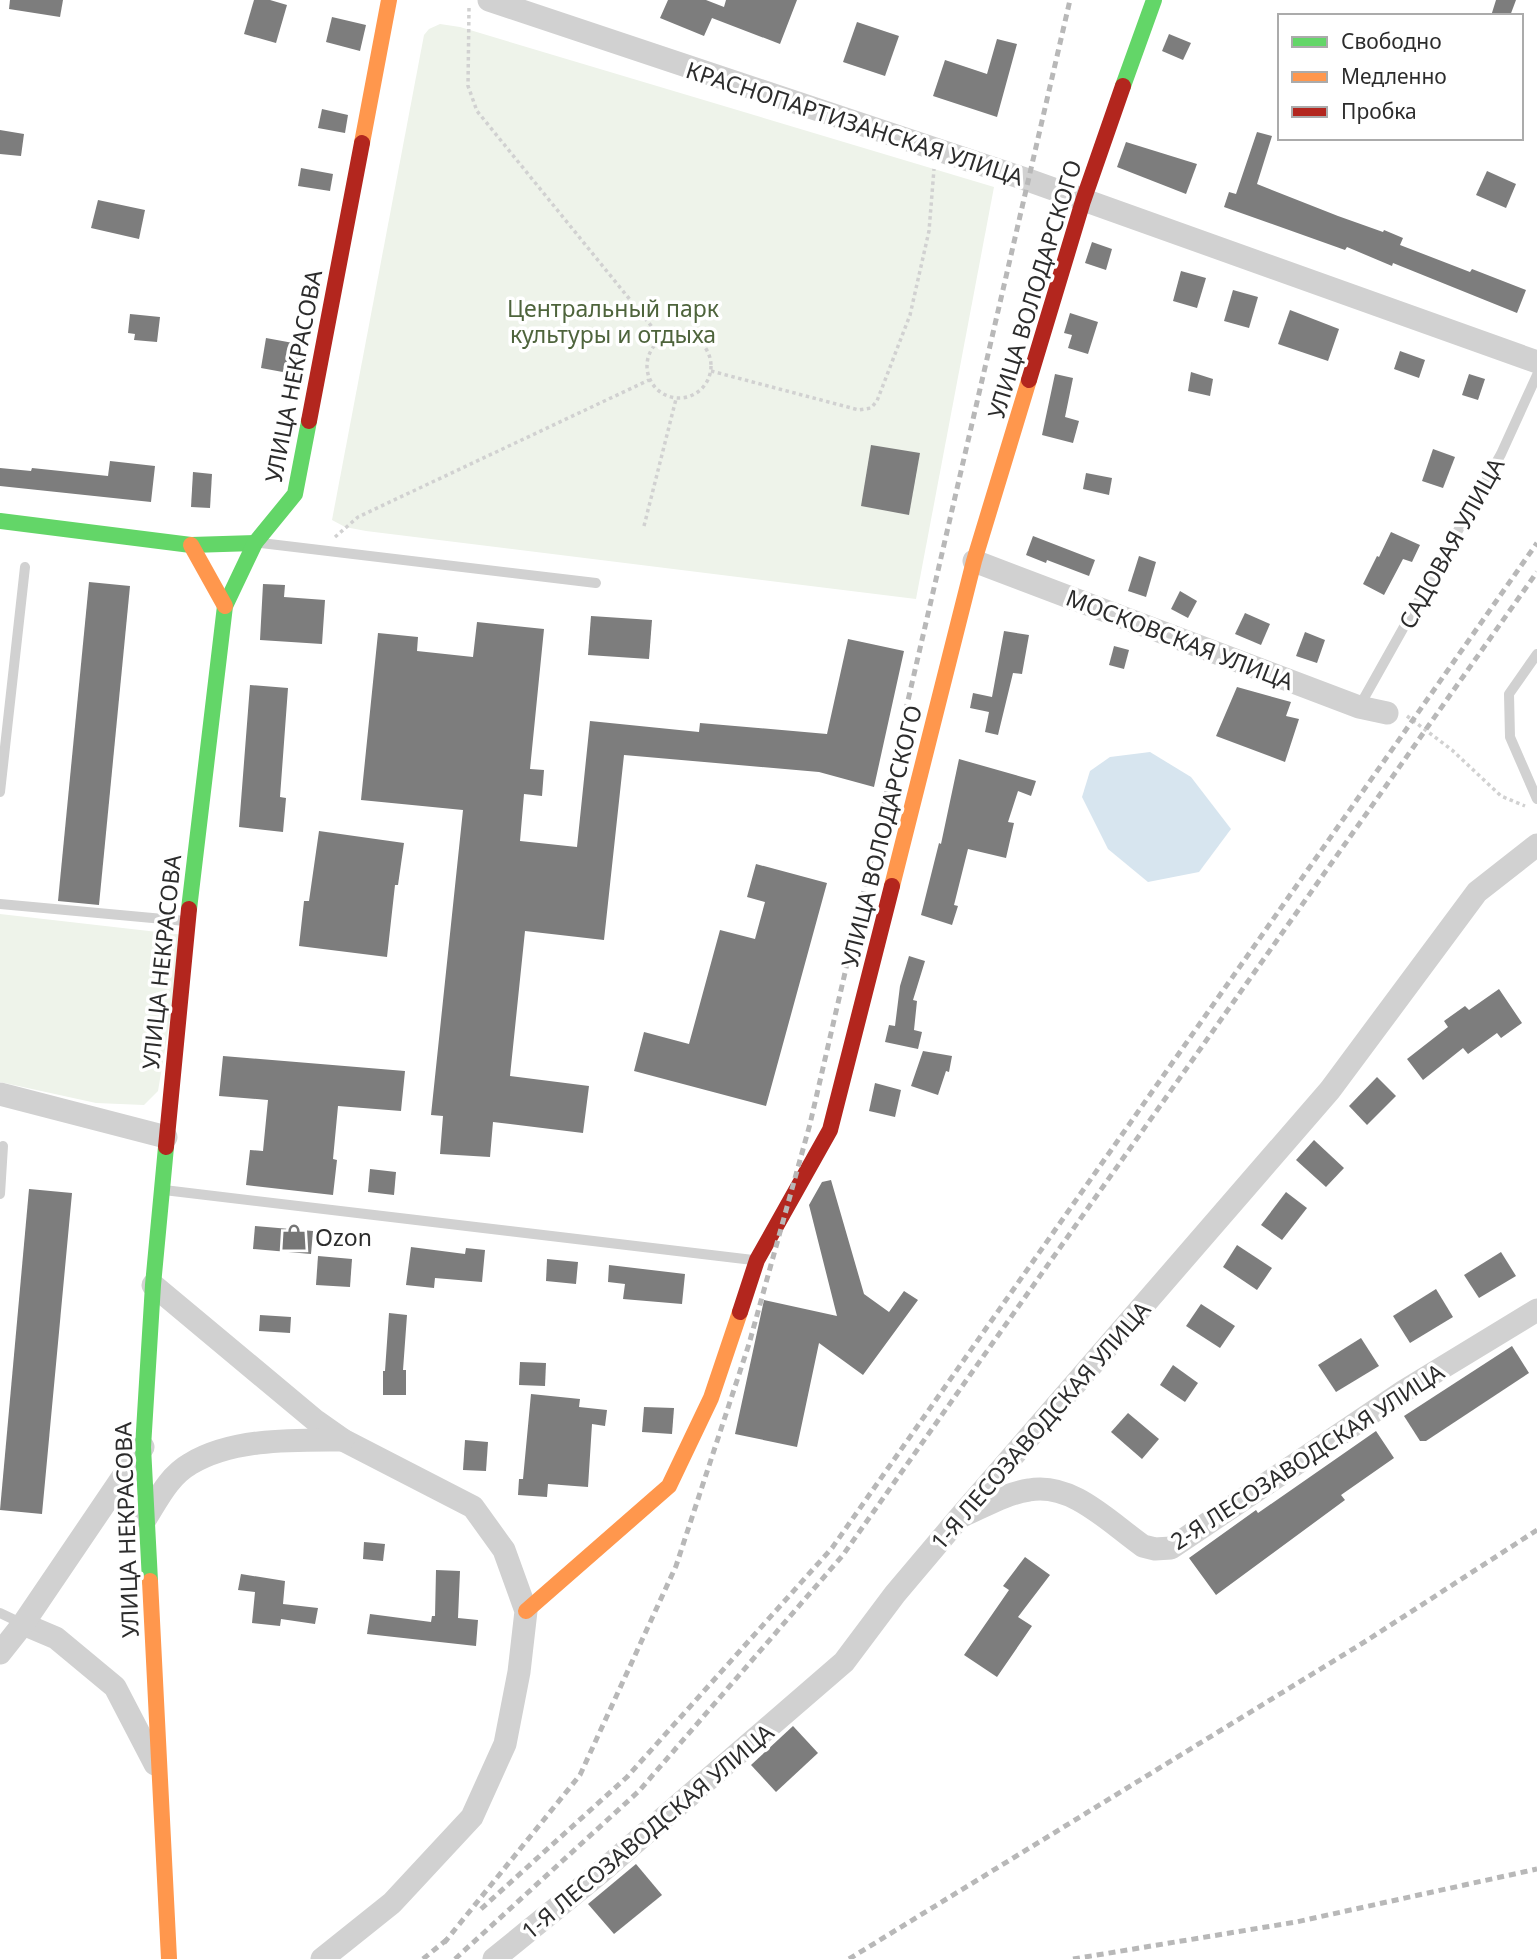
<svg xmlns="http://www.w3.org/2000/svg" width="1537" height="1959" font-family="'Noto Sans',sans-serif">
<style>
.green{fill:#eef3ea}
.water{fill:#d7e5ef}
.building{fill:#7d7d7d}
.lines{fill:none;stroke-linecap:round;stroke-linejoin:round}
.path{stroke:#d1d1d1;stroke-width:3.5;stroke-dasharray:3.5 3.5;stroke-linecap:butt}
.lane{stroke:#d1d1d1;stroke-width:10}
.street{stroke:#d1d1d1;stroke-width:23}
.fast{stroke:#63d668;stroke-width:16}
.slow{stroke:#ff974d;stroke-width:16}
.jam{stroke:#b3261e;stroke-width:16}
.rail{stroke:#b8b8b8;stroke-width:5;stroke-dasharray:7 5;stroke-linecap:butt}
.labels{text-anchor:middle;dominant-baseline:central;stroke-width:7;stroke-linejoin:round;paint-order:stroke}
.street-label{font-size:23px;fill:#2c2c2c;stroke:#fff}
.park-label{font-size:23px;fill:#4e643c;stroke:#fff}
.poi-label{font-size:23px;fill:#2c2c2c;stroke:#fff;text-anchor:start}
</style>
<rect width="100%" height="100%" fill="#fff"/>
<!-- green -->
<g class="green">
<path d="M 440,24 L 460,27 L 994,187 L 916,599 L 366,531 L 345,527 L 332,520 L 424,35 L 429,29 Z"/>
<path d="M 0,914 L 184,935 L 158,1091 L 144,1105 L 96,1103 L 0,1082 Z"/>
</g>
<!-- water -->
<path class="water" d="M 1150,752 L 1191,777 L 1231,829 L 1199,872 L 1148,882 L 1108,849 L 1082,797 L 1090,771 L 1110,757 Z"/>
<!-- building -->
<g class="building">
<path d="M 10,0 L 63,0 L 60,17 L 9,9 Z"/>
<path d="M 254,0 L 270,0 L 287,5 L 276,43 L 244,34 Z"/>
<path d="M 668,0 L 706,0 L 724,7 L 726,0 L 797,0 L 780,44 L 712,18 L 704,36 L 660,18 Z"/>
<path d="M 1496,0 L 1516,0 L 1510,16 L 1491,16 Z"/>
<path d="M 332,17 L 366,25 L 360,51 L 326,42 Z"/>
<path d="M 857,22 L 899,36 L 885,76 L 843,62 Z"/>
<path d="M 1169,34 L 1191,43 L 1183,60 L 1162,51 Z"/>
<path d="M 997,39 L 1017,44 L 997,117 L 933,96 L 945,60 L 987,74 Z"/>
<path d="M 322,109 L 348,115 L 345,133 L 318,128 Z"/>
<path d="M 0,130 L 24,134 L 21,156 L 0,154 Z"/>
<path d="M 1257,132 L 1272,136 L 1257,184 L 1338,216 L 1383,232 L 1384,230 L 1403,238 L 1400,245 L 1470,272 L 1472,269 L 1526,290 L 1517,313 L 1393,263 L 1392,266 L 1347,247 L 1345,250 L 1224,207 L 1229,192 L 1236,194 Z"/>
<path d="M 1126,142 L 1197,164 L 1186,194 L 1117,167 Z"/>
<path d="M 301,168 L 333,174 L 330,191 L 298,186 Z"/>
<path d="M 1487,171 L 1516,184 L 1506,208 L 1476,195 Z"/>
<path d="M 98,200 L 145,210 L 139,239 L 91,228 Z"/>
<path d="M 1092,242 L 1112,249 L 1106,270 L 1085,263 Z"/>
<path d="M 1181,271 L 1206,278 L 1197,308 L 1173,301 Z"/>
<path d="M 1233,290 L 1258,297 L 1249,328 L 1224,321 Z"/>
<path d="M 1290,310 L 1339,329 L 1328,361 L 1278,344 Z"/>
<path d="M 1070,313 L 1098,322 L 1088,354 L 1068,348 L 1072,335 L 1064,333 Z"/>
<path d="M 130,314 L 160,317 L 157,342 L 134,340 L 135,334 L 128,333 Z"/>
<path d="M 266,338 L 304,345 L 299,375 L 261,368 Z"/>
<path d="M 1400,351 L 1425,360 L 1419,378 L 1394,369 Z"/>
<path d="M 1191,372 L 1213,379 L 1210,396 L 1188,391 Z"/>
<path d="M 1055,374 L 1073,378 L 1065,417 L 1079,421 L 1073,443 L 1042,435 Z"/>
<path d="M 1469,374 L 1485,379 L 1478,400 L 1462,395 Z"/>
<path d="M 871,445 L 920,453 L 909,515 L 861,506 Z"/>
<path d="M 1433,449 L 1455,457 L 1443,488 L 1422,481 Z"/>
<path d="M 110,461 L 155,466 L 151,502 L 0,486 L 0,468 L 31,471 L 32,468 L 108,476 Z"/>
<path d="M 193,472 L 212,474 L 210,508 L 191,507 Z"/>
<path d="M 1086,473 L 1112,478 L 1109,495 L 1083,489 Z"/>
<path d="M 1391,532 L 1420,545 L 1412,562 L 1403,559 L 1384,595 L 1363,584 L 1377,556 L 1379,557 Z"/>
<path d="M 1033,536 L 1095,560 L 1089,576 L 1047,560 L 1046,563 L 1026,555 Z"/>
<path d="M 1139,556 L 1156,562 L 1146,597 L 1128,591 Z"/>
<path d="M 89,582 L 130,586 L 99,905 L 58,901 Z"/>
<path d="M 263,584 L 285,585 L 284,597 L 325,600 L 322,644 L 260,640 Z"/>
<path d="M 1180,591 L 1197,601 L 1188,618 L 1171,609 Z"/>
<path d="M 1245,613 L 1270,624 L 1261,645 L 1235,634 Z"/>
<path d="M 591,616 L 652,620 L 649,659 L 588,655 Z"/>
<path d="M 477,622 L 544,629 L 530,769 L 544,770 L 542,796 L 524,794 L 520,841 L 577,847 L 590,721 L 699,732 L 700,723 L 827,734 L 848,639 L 904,651 L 874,787 L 819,772 L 624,755 L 604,940 L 525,931 L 510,1076 L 589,1086 L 583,1133 L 493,1122 L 490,1157 L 440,1154 L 443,1116 L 431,1115 L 463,810 L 361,800 L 378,633 L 418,637 L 417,651 L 473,657 Z"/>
<path d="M 1004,631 L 1029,635 L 1022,674 L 1013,673 L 998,735 L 985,732 L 989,712 L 970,708 L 973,693 L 992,697 Z"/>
<path d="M 1305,632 L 1325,640 L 1317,663 L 1296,656 Z"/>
<path d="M 1114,646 L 1129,650 L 1124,669 L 1109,665 Z"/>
<path d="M 250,685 L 288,688 L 280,797 L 286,798 L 283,832 L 239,827 Z"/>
<path d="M 1237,687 L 1291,702 L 1286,716 L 1299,719 L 1285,762 L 1216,736 Z"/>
<path d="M 959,759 L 1036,781 L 1031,796 L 1018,791 L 1008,822 L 1014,823 L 1006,858 L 968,849 L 954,905 L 958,906 L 952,925 L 921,915 L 939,843 L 941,844 Z"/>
<path d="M 319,831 L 404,843 L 398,885 L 395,885 L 387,957 L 299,946 L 304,901 L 309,901 Z"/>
<path d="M 756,864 L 827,883 L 766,1106 L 634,1071 L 644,1032 L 689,1044 L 720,930 L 755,939 L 765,902 L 747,897 Z"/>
<path d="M 909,956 L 925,961 L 913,1000 L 917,1001 L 914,1030 L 922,1032 L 918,1049 L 885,1042 L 889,1025 L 895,1026 L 900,986 Z"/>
<path d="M 1499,989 L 1522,1023 L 1501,1038 L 1497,1033 L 1468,1054 L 1463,1048 L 1423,1080 L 1407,1059 L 1448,1027 L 1444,1021 L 1465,1006 L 1469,1010 Z"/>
<path d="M 923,1051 L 952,1056 L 949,1072 L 946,1071 L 938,1095 L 911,1086 Z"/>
<path d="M 223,1056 L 405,1071 L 401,1111 L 338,1106 L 333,1159 L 337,1160 L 333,1195 L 246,1185 L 250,1150 L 263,1151 L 268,1100 L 219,1096 Z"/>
<path d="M 1377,1077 L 1396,1096 L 1367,1125 L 1349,1106 Z"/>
<path d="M 875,1083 L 901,1090 L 895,1117 L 869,1111 Z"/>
<path d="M 1314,1140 L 1344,1168 L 1326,1187 L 1296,1160 Z"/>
<path d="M 370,1169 L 396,1172 L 394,1195 L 368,1192 Z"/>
<path d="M 831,1180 L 864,1294 L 889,1312 L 904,1291 L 918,1300 L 863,1375 L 819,1343 L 797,1447 L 735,1434 L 764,1300 L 837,1316 L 809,1205 L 822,1182 Z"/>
<path d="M 29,1189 L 72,1193 L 42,1514 L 0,1510 Z"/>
<path d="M 1286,1192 L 1307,1208 L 1282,1240 L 1261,1225 Z"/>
<path d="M 255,1226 L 313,1231 L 311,1254 L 253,1249 Z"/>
<path d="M 1237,1245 L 1272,1268 L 1257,1290 L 1223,1267 Z"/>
<path d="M 411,1247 L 465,1254 L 466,1248 L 485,1250 L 482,1282 L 435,1278 L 434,1288 L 406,1285 Z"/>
<path d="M 1501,1252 L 1516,1276 L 1479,1298 L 1464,1275 Z"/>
<path d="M 318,1256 L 352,1259 L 350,1287 L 316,1285 Z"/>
<path d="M 547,1259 L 578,1262 L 576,1284 L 546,1281 Z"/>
<path d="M 609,1265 L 685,1274 L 682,1304 L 623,1299 L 625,1284 L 608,1282 Z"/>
<path d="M 1436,1289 L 1453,1317 L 1410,1343 L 1393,1316 Z"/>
<path d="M 1201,1304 L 1235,1326 L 1220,1348 L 1186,1326 Z"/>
<path d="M 389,1313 L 407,1315 L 403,1370 L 406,1370 L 406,1395 L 383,1395 L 383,1371 L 385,1371 Z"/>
<path d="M 260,1315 L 291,1317 L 290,1333 L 259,1331 Z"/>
<path d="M 1361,1338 L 1379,1366 L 1336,1392 L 1318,1365 Z"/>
<path d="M 1512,1346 L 1529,1373 L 1426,1441 L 1420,1441 L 1404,1416 Z"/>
<path d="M 520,1362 L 546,1363 L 545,1386 L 519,1385 Z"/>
<path d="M 1173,1365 L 1198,1383 L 1185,1402 L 1160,1385 Z"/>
<path d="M 531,1394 L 580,1399 L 579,1407 L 607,1410 L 605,1426 L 592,1424 L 588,1487 L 548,1484 L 547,1497 L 518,1495 L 519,1479 L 523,1479 Z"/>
<path d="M 644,1407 L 674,1408 L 672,1434 L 642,1432 Z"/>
<path d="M 1128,1413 L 1159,1439 L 1142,1459 L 1111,1432 Z"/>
<path d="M 1376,1431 L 1394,1458 L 1341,1495 L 1345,1500 L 1216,1595 L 1189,1558 L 1256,1510 L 1258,1513 Z"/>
<path d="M 465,1440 L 488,1442 L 486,1471 L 463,1470 Z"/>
<path d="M 364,1542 L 385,1544 L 383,1561 L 363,1559 Z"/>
<path d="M 1025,1557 L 1050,1575 L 1018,1617 L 1032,1626 L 997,1677 L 964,1655 L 1009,1590 L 1003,1586 Z"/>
<path d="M 436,1570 L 460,1571 L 458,1618 L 478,1620 L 476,1646 L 367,1634 L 370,1614 L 431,1622 L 432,1616 L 435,1616 Z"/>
<path d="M 241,1574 L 285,1581 L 283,1604 L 318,1608 L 315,1624 L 281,1619 L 280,1626 L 252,1623 L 255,1592 L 238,1590 Z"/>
<path d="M 793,1726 L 818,1753 L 776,1792 L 751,1765 Z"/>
<path d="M 636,1864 L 662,1895 L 614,1934 L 588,1904 Z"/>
</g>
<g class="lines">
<!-- path -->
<g class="path">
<path d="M 469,8 L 468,86 L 477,111 L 661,338"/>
<circle cx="679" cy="366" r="32"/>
<path d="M 711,371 L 859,410 L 871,408 L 877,401 L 910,315 L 929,231 L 934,169"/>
<path d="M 644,526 L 676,399"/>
<path d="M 335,537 L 358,517 L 649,380"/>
<path d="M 1407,716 L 1452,750 L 1501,796 L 1525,806"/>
</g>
<!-- lane -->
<g class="lane">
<path d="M 261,543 L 596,583"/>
<path d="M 1537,654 L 1509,694 L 1510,737 L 1537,799"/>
<path d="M 1359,707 L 1501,454 L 1537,375"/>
<path d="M 0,792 L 25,567"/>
<path d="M 0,904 L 185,921"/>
<path d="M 164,1190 L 753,1260"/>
<path d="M 0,1194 L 3,1146"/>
<path d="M 0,1613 L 23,1624"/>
</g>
<!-- street -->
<g class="street">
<path d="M 489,0 L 1028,180 L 1537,362"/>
<path d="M 974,561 L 1359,707 L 1387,713"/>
<path d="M 0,1094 L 166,1137"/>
<path d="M 153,1285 L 316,1421 L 343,1440 L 473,1507 L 504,1550 L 526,1611 L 519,1672 L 505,1744 L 472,1817 L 392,1903 L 322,1959"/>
<path d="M 962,1516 C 983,1507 1007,1493 1029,1490 C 1072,1482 1109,1522 1143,1546 L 1155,1549 L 1171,1548 L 1404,1391 L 1537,1310"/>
<path d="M 146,1518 C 158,1499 169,1476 190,1464 C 233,1438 294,1440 343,1440"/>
<path d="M 23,1624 L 56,1638 L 115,1687 L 155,1764"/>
<path d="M 0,1653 L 23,1624 L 143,1447"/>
<path d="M 494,1959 L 601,1872 L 844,1662 L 895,1594 L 960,1517 L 1330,1090 L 1477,892 L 1537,845"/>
</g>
<!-- fast -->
<g class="fast">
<path d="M 1123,86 L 1154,0"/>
<path d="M 0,521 L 191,545 L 255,543"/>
<path d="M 189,909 L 225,606 L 255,543 L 295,494 L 309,421"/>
<path d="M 150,1581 L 143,1447 L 153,1285 L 166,1147"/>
</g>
<!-- slow -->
<g class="slow">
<path d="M 362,143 L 389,0"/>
<path d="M 191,545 L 225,606"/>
<path d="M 892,886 L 974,561 L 1029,380"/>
<path d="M 150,1581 L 169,1959"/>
<path d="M 526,1611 L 669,1486 L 711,1398 L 740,1312"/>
</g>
<!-- jam -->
<g class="jam">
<path d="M 1029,380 L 1083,201 L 1123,86"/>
<path d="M 309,421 L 362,143"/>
<path d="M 166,1147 L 189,909"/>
<path d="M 740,1312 L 757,1260 L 830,1130 L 892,886"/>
</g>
<!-- rail -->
<g class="rail">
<path d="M 481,1909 L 627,1777 L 832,1548 L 1537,543"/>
<path d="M 444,1943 L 580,1775 L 676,1566 L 749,1344 L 810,1124 L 1070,0"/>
<path d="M 423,1959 L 450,1937"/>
<path d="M 455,1959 L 639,1791 L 843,1555 L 1537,572"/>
<path d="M 849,1959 L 1366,1641 L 1537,1530"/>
<path d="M 1073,1959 L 1296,1922 L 1537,1869"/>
</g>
</g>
<!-- icons -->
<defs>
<g id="shop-bare" transform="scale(2.1)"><path d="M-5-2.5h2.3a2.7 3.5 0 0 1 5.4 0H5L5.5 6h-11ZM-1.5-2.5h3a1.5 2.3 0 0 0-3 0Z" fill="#767676" stroke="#fff" stroke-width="2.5" paint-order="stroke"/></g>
</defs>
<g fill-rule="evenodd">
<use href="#shop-bare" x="294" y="1237"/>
</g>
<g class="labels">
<!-- street labels -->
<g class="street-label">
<text transform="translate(855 123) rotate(18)">КРАСНОПАРТИЗАНСКАЯ УЛИЦА</text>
<text transform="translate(1034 289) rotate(-73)">УЛИЦА ВОЛОДАРСКОГО</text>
<text transform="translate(293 376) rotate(-79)">УЛИЦА НЕКРАСОВА</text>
<text transform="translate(1451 543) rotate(-61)">САДОВАЯ УЛИЦА</text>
<text transform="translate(1180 639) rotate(21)">МОСКОВСКАЯ УЛИЦА</text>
<text transform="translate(881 836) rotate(-76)">УЛИЦА ВОЛОДАРСКОГО</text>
<text transform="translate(161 962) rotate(-84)">УЛИЦА НЕКРАСОВА</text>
<text transform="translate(1040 1425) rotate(-49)">1-Я ЛЕСОЗАВОДСКАЯ УЛИЦА</text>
<text transform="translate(1307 1456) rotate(-33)">2-Я ЛЕСОЗАВОДСКАЯ УЛИЦА</text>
<text transform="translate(126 1530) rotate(-92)">УЛИЦА НЕКРАСОВА</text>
<text transform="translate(647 1831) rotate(-40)">1-Я ЛЕСОЗАВОДСКАЯ УЛИЦА</text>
</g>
<!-- park labels -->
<g class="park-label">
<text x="613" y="308">Центральный парк<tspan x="613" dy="26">культуры и отдыха</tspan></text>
</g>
<!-- poi labels -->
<g class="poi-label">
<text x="315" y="1237">Ozon</text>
</g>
</g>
<!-- legend -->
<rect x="1278" y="14" width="245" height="126" fill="#ffffff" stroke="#ababab" stroke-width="2"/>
<rect x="1292" y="37" width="35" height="10" fill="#63d668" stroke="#ababab" stroke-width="2"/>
<text x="1341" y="49" font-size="21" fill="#2c2c2c">Свободно</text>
<rect x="1292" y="72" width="35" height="10" fill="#ff974d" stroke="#ababab" stroke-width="2"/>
<text x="1341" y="84" font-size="21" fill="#2c2c2c">Медленно</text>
<rect x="1292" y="107" width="35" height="10" fill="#b3261e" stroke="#ababab" stroke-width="2"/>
<text x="1341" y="119" font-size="21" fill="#2c2c2c">Пробка</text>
</svg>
